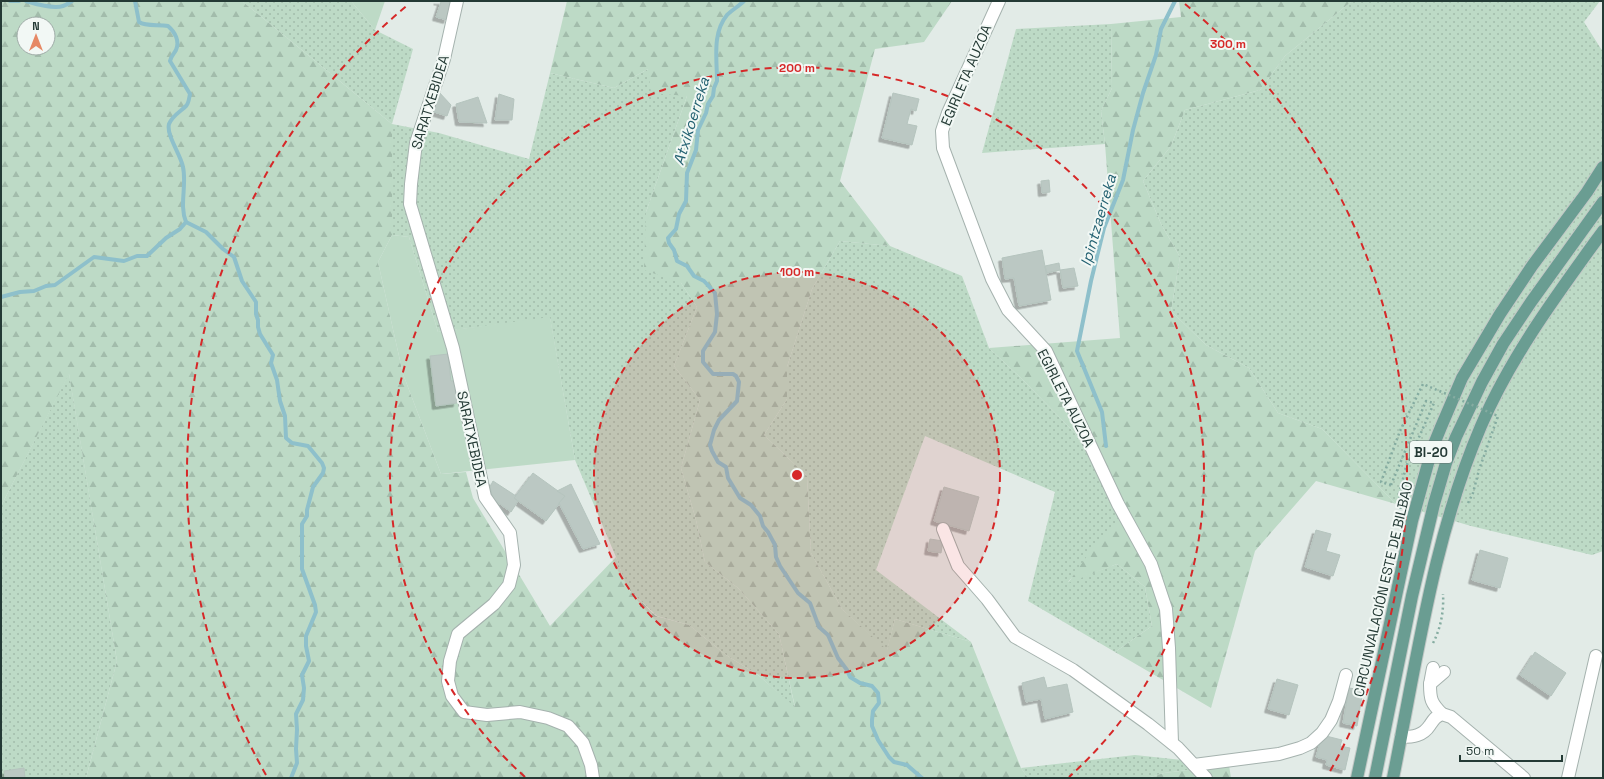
<svg xmlns="http://www.w3.org/2000/svg" width="1604" height="779" font-family="'Space Grotesk',sans-serif">
<style>
.grass{fill:url(#grass-dots)}
.forest{fill:url(#forest-firs);fill-rule:evenodd}
.garden{fill:#bddac6}
.lines{fill:none;stroke-linecap:round;stroke-linejoin:round}
.stream{stroke:#8ec0cb;stroke-width:4}
.building{fill:#bbc8c3;stroke:#b5c4be;filter:url(#shadow)}
.street-casing{stroke:#a5b2ae;stroke-width:14}
.primary-casing{stroke:#c2c8c6;stroke-width:14}
.path{stroke:#85aca1;stroke-width:2.5;stroke-dasharray:2 3;stroke-linecap:butt}
.street{stroke:#fff;stroke-width:12}
.primary{stroke:#6a9d92;stroke-width:12}
.path-bridge{stroke:#85aca1;stroke-width:2.5;stroke-dasharray:2 3;stroke-linecap:butt}
.ring{fill:none;stroke:#d62828;stroke-width:2;stroke-dasharray:7 5}
.labels{text-anchor:middle;dominant-baseline:central;stroke-width:4;stroke-linejoin:round;paint-order:stroke}
.shield{fill:#f2f8f5;stroke:#62736f;stroke-width:1}
.shield-label{font-size:13px;font-weight:bold;fill:#243a35}
.street-label{font-size:14px;fill:#243a35;stroke:#f2f8f5}
.water-label{font-size:15px;font-style:italic;fill:#236171;stroke:#f2f8f5}
.centre{fill:#d62828;stroke:#f2f8f5;stroke-width:2}
.ring-label{font-size:12px;text-anchor:middle;font-weight:bold;fill:#d62828;stroke:#f2f8f5;stroke-width:4;stroke-linejoin:round;paint-order:stroke}
</style>
<defs>
<pattern id="grass-dots" width="8" height="8" patternUnits="userSpaceOnUse"><rect width="8" height="8" fill="#bddac6"/><path d="M2 2h.1M6 6h.1" fill="none" stroke="#a2bcab" stroke-width="1.8" stroke-linecap="round"/></pattern>
<pattern id="forest-firs" width="22" height="20" patternUnits="userSpaceOnUse"><rect width="22" height="20" fill="#bddac6"/><path d="M5 1l3.5 6h-7zM16 11l3.5 6h-7z" fill="#a2bcab"/></pattern>
<filter id="shadow"><feDropShadow dx="-3.5" dy="3.5" stdDeviation="0" flood-color="#0004"/></filter>
</defs>
<rect width="100%" height="100%" fill="#e2ebe7"/>
<!-- grass -->
<g class="grass">
<path d="M 242,1 L 351,1 L 375,30 L 413,49 L 392,124 L 439,133 L 529,159 L 550,73 L 614,88 L 648,69 L 687,96 L 646,212 L 681,283 L 697,307 L 674,366 L 700,400 L 681,468 L 696,520 L 705,562 L 738,588 L 779,634 L 795,708 L 758,675 L 726,655 L 689,625 L 657,616 L 627,588 L 616,557 L 575,460 L 550,318 L 438,332 L 409,237 L 392,235 L 392,124 Z"/>
<path d="M 1352,1 L 1600,1 L 1584,22 L 1603,52 L 1603,551 L 1592,555 L 1471,526 L 1396,504 L 1322,429 L 1278,413 L 1249,368 L 1206,345 L 1171,311 L 1180,257 L 1161,224 L 1143,181 L 1171,146 L 1185,110 L 1260,90 L 1285,56 Z"/>
<path d="M 1111,24 L 1112,88 L 1101,111 L 1105,144 L 982,153 L 1016,29 Z"/>
<path d="M 840,241 L 890,246 L 962,276 L 989,348 L 1022,379 L 1074,432 L 1126,517 L 1068,582 L 1117,564 L 1145,587 L 1152,626 L 1115,652 L 1028,601 L 1055,492 L 925,436 L 876,570 L 971,642 L 895,619 L 887,651 L 842,609 L 811,553 L 807,476 L 764,435 L 787,399 L 787,367 L 812,289 Z"/>
<path d="M 69,373 L 117,661 L 86,778 L 1,778 L 1,506 Z"/>
<path d="M 1135,755 L 1229,765 L 1164,773 L 1147,778 L 1028,778 L 1021,768 Z"/>
</g>
<!-- forest -->
<g class="forest">
<path d="M 1,1 L 242,1 L 392,124 L 392,235 L 378,262 L 403,374 L 441,474 L 466,472 L 473,498 L 550,626 L 616,557 L 627,588 L 656,616 L 689,625 L 726,655 L 758,675 L 795,707 L 779,634 L 738,588 L 705,562 L 696,520 L 681,468 L 700,400 L 674,366 L 697,307 L 681,283 L 644,270 L 646,212 L 687,96 L 651,93 L 648,69 L 614,88 L 550,73 L 567,1 L 952,1 L 924,42 L 875,49 L 840,181 L 890,246 L 840,241 L 812,289 L 787,367 L 787,399 L 764,435 L 807,476 L 811,553 L 842,609 L 887,650 L 895,619 L 971,642 L 1021,768 L 1028,778 L 86,778 L 117,661 L 69,374 L 1,506 ZM 24,24 L 48,24 L 48,48 L 24,48 Z"/>
<path d="M 1179,1 L 1352,1 L 1285,56 L 1260,90 L 1185,110 L 1171,146 L 1143,181 L 1161,224 L 1180,257 L 1171,311 L 1206,345 L 1249,368 L 1278,413 L 1322,429 L 1396,504 L 1316,481 L 1255,551 L 1211,708 L 1115,652 L 1152,626 L 1145,587 L 1117,564 L 1068,583 L 1097,542 L 1126,517 L 1074,432 L 1022,379 L 989,348 L 1120,338 L 1105,144 L 1101,111 L 1112,88 L 1111,24 L 1181,17 Z"/>
<path d="M 1229,765 L 1231,778 L 1147,778 L 1164,773 Z"/>
</g>
<!-- garden -->
<g class="garden">
<path d="M 351,1 L 385,1 L 375,30 Z"/>
<path d="M 392,235 L 409,237 L 438,332 L 550,317 L 575,460 L 441,474 L 403,374 L 378,262 Z"/>
</g>
<g class="lines">
<!-- stream -->
<g class="stream">
<path d="M 10,1 L 19,1"/>
<path d="M 26,1 C 35,4 54,9 63,6 C 66,5 69,3 72,1"/>
<path d="M 744,1 C 739,6 732,10 727,15 C 712,33 717,59 717,81 L 714,88 L 713,96 L 708,104 L 706,113 L 698,130 L 696,150 L 687,173 L 686,201 L 679,214 L 676,229 L 668,238 L 669,243 L 674,250 L 677,261 L 687,266 L 694,276 L 704,281 L 715,293 L 717,314 L 715,332 L 703,351 L 703,362 L 713,374 L 733,374 L 736,376 L 739,382 L 737,401 L 719,420 L 714,430 L 710,445 L 712,451 L 718,462 L 726,467 L 728,478 L 740,498 L 751,505 L 760,516 L 763,526 L 768,532 L 775,545 L 776,557 L 780,566 L 798,593 L 810,603 L 819,627 L 828,635 L 838,658 L 847,670 L 850,677 L 860,683 L 872,686 L 878,693 L 879,703 L 873,711 L 872,720 L 872,726 L 878,740 L 889,757 L 894,762 L 907,765 L 922,778"/>
<path d="M 186,222 L 206,232 L 223,249 L 234,257 L 242,281 L 256,302 L 256,314 L 258,320 L 258,327 L 260,334 L 273,355 L 271,363 L 277,380 L 280,401 L 285,416 L 286,438 L 292,443 L 308,446 L 322,463 L 324,468 L 323,473 L 313,487 L 307,510 L 307,516 L 302,524 L 302,569 L 315,605 L 316,612 L 306,636 L 306,646 L 309,661 L 302,675 L 304,688 L 303,700 L 296,714 L 297,730 L 296,749 L 297,763 L 291,778"/>
<path d="M 1,297 L 20,292 L 34,291 L 46,286 L 55,285 L 94,257 L 124,261 L 137,256 L 147,256 L 166,238 L 180,229 L 186,222 C 179,205 187,185 183,167 C 181,155 166,135 169,124 C 172,116 181,111 186,106 C 189,103 189,98 190,94 L 170,61 C 171,56 174,54 176,50 C 180,41 175,32 168,26 C 159,24 146,27 139,22 L 135,1"/>
<path d="M 1106,446 L 1102,412 L 1077,351 L 1091,281 L 1104,228 L 1123,180 L 1133,130 L 1143,93 L 1156,55 L 1161,29 L 1175,1"/>
</g>
</g>
<!-- building -->
<g class="building">
<path d="M 437,1 L 452,1 L 447,20 L 436,17 L 441,2 Z"/>
<path d="M 438,91 L 451,105 L 447,116 L 431,111 Z"/>
<path d="M 893,93 L 919,99 L 916,111 L 911,109 L 907,124 L 917,126 L 912,145 L 882,138 Z"/>
<path d="M 499,94 L 514,99 L 512,120 L 495,120 Z"/>
<path d="M 478,97 L 487,123 L 459,122 L 456,104 Z"/>
<path d="M 1049,180 L 1050,192 L 1042,193 L 1041,181 Z"/>
<path d="M 1042,250 L 1051,300 L 1019,306 L 1014,278 L 1005,279 L 1002,258 Z"/>
<path d="M 1059,263 L 1060,270 L 1047,273 L 1045,266 Z"/>
<path d="M 1074,268 L 1078,286 L 1063,288 L 1060,270 Z"/>
<path d="M 448,354 L 451,381 L 458,380 L 459,389 L 455,389 L 457,403 L 436,406 L 430,356 Z"/>
<path d="M 533,473 L 565,496 L 546,521 L 514,498 Z"/>
<path d="M 493,481 L 516,496 L 514,498 L 518,501 L 511,512 L 493,499 L 490,487 Z"/>
<path d="M 571,484 L 600,544 L 583,549 L 559,503 L 565,496 L 557,491 Z"/>
<path d="M 944,487 L 979,497 L 969,531 L 934,521 Z"/>
<path d="M 1316,530 L 1331,534 L 1326,551 L 1340,555 L 1333,576 L 1305,567 Z"/>
<path d="M 930,539 L 943,541 L 941,553 L 928,551 Z"/>
<path d="M 1480,550 L 1508,558 L 1500,588 L 1472,580 Z"/>
<path d="M 1535,652 L 1566,673 L 1551,696 L 1520,675 Z"/>
<path d="M 1044,677 L 1047,688 L 1067,684 L 1073,712 L 1045,719 L 1041,699 L 1026,702 L 1022,683 Z"/>
<path d="M 1277,679 L 1298,685 L 1289,715 L 1268,709 Z"/>
<path d="M 1349,688 L 1363,690 L 1357,726 L 1343,723 Z"/>
<path d="M 1322,735 L 1342,740 L 1340,746 L 1350,748 L 1345,770 L 1326,765 L 1327,760 L 1316,757 Z"/>
<path d="M 24,768 L 25,778 L 5,778 L 4,771 Z"/>
</g>
<g class="lines">
<!-- street casing -->
<g class="street-casing">
<g id="street">
<path d="M 457,1 L 444,59 L 416,143 L 411,184 L 410,204 L 453,348 L 485,497 L 510,533 L 514,565 L 509,585 L 494,604 L 458,634 L 450,661 L 448,681 L 452,696 L 464,712 L 487,715 L 520,712 L 548,718 L 568,726 L 583,743 L 591,765 L 593,778"/>
<path d="M 999,1 L 948,113 L 942,131 L 943,148 L 992,279 L 1008,310 L 1046,351 L 1118,504 L 1151,564 L 1166,609 L 1169,648 L 1172,743"/>
<path d="M 943,529 L 958,566 L 987,599 L 1015,637 L 1073,670 L 1148,724 L 1178,748 L 1206,778"/>
<path d="M 1430,684 L 1433,668"/>
<path d="M 1442,714 C 1431,703 1430,699 1430,684 L 1444,672"/>
<path d="M 1401,737 C 1413,737 1423,736 1430,725 C 1434,719 1435,717 1442,714 L 1451,717 L 1524,778"/>
<path d="M 1194,765 L 1279,754 L 1300,748 L 1311,743 L 1322,733 L 1331,720 L 1339,701 L 1346,675"/>
<path d="M 1568,778 L 1596,656"/>
</g>
</g>
<!-- primary casing -->
<g class="primary-casing">
<g id="primary">
<path d="M 1357,778 L 1412,521 L 1432,449 L 1441,427 L 1462,378 L 1500,314 L 1532,266 L 1587,192 L 1603,167"/>
<path d="M 1375,778 L 1412,596 L 1434,504 L 1446,463 L 1456,437 L 1482,382 L 1503,344 L 1531,302 L 1603,202"/>
<path d="M 1393,778 C 1417,660 1433,538 1481,426 C 1511,356 1558,293 1603,231"/>
</g>
</g>
<!-- path -->
<g class="path">
<path d="M 1391,485 L 1426,401 L 1434,403 L 1406,467 L 1399,494 L 1401,512"/>
<path d="M 1468,503 L 1473,493 L 1479,470"/>
<path d="M 1433,643 C 1441,628 1444,610 1443,594"/>
</g>
<!-- street -->
<use href="#street" class="street"/>
<!-- primary -->
<use href="#primary" class="primary"/>
<!-- path-bridge -->
<path class="path-bridge" d="M 1391,485 L 1381,482 L 1400,431 L 1423,384 L 1498,416 L 1479,470"/>
</g>
<!-- distance rings -->
<circle cx="797" cy="475" r="203" fill="#d62828" fill-opacity=".12"/>
<g class="ring">
<circle cx="797" cy="475" r="203"/>
<path d="M525 777A407 407 0 1 1 1069 777"/>
<path d="M266 775A610 610 0 0 1 409 4M1185 4A610 610 0 0 1 1328 775"/>
</g>
<g class="labels">
<!-- shield labels -->
<rect class="shield" x="1410" y="441" width="42" height="22" rx="3"/>
<g class="shield-label">
<text x="1431" y="452">BI-20</text>
</g>
<!-- street labels -->
<g class="street-label">
<text transform="translate(966 75) rotate(-67)">EGIRLETA AUZOA</text>
<text transform="translate(430 102) rotate(-73)">SARATXEBIDEA</text>
<text transform="translate(1066 398) rotate(63)">EGIRLETA AUZOA</text>
<text transform="translate(472 439) rotate(78)">SARATXEBIDEA</text>
<text transform="translate(1383 589) rotate(-77)">CIRCUNVALACIÓN ESTE DE BILBAO</text>
</g>
<!-- water labels -->
<g class="water-label">
<text transform="translate(691 121) rotate(-73)">Atxikoerreka</text>
<text transform="translate(1098 220) rotate(-74)">Ipintzaerreka</text>
</g>
</g>
<circle cx="797" cy="475" r="6" class="centre"/>
<g class="ring-label">
<text x="1228" y="48">300 m</text>
<text x="797" y="72">200 m</text>
<text x="797" y="276">100 m</text>
</g>
<!-- border -->
<rect width="1604" height="779" fill="none" stroke="#243a35" stroke-width="4"/>
<!-- north arrow -->
<g transform="translate(36 36)"><circle r="19" fill="#f2f8f5" stroke="#a0aca8"/>
<path d="M0-3L7 15L0 10L-7 15Z" fill="#e68965"/>
<text y="-6" font-size="11" font-weight="bold" text-anchor="middle" fill="#243a35">N</text>
</g>
<!-- scale -->
<path d="M1460 755v6h102v-6" fill="none" stroke="#243a35" stroke-width="2"/>
<text x="1466" y="755" font-size="12" fill="#243a35" stroke="#f2f8f5" stroke-width="3" paint-order="stroke">50 m</text>
</svg>
